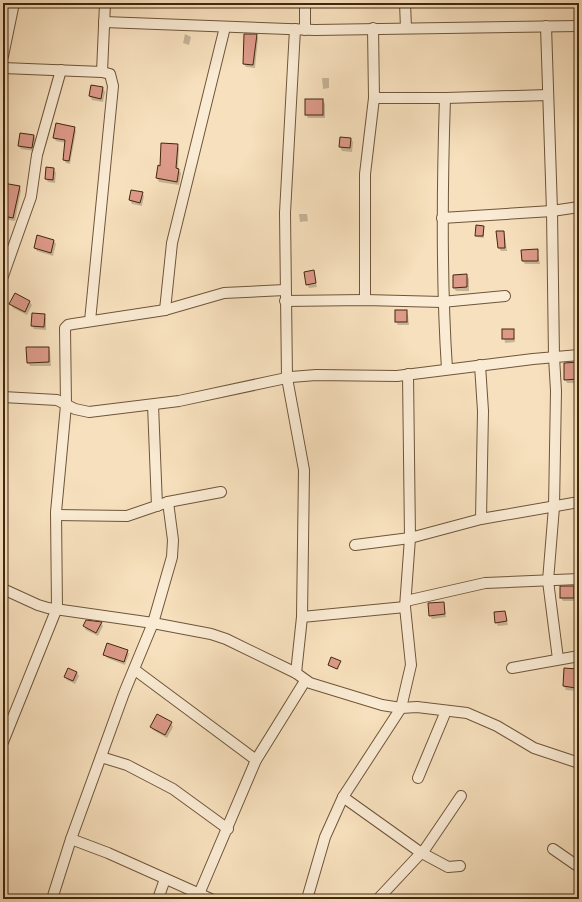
<svg xmlns="http://www.w3.org/2000/svg" width="582" height="902" font-family="'EB Garamond',serif">
<style>
.shadow{fill:#0003}
.building{fill:#dd9a89;stroke:#42270d}
.lines{fill:none;stroke-linecap:round;stroke-linejoin:round}
.minor-casing{stroke:#6f5539;stroke-width:12}
.minor{stroke:#faebd4;stroke-width:10}
</style>
<rect width="100%" height="100%" fill="#f7e0bd"/>
<filter id="stains"><feTurbulence type="fractalNoise" baseFrequency=".005" numOctaves="4"/><feColorMatrix values="0 0 0 0 .2 0 0 0 0 .09 0 0 0 0 .02 0 0 0 .5 -.17"/></filter>
<radialGradient id="worn" r=".72"><stop offset=".6" stop-color="#630" stop-opacity="0"/><stop offset="1" stop-color="#630" stop-opacity=".3"/></radialGradient>
<!-- shadow -->
<g class="shadow">
<path d="M 185,34 L 191,37 L 189,45 L 183,43 Z"/>
<path d="M 256,35 L 258,38 L 255,68 L 246,67 L 244,64 Z"/>
<path d="M 322,78 L 329,78 L 329,88 L 323,89 Z"/>
<path d="M 103,88 L 105,92 L 103,102 L 92,100 L 90,96 Z"/>
<path d="M 323,100 L 325,104 L 325,118 L 308,118 L 306,115 Z"/>
<path d="M 74,128 L 76,131 L 70,164 L 66,163 L 64,160 L 66,143 L 56,141 L 54,138 Z"/>
<path d="M 34,136 L 36,139 L 34,151 L 21,149 L 19,146 Z"/>
<path d="M 341,138 L 351,139 L 353,142 L 352,152 L 342,151 L 340,147 Z"/>
<path d="M 177,145 L 179,148 L 178,169 L 181,173 L 179,185 L 159,182 L 157,178 L 161,167 Z"/>
<path d="M 54,169 L 56,173 L 55,183 L 48,182 L 46,179 Z"/>
<path d="M 3,184 L 19,187 L 21,190 L 15,221 L 3,219 Z"/>
<path d="M 142,193 L 144,196 L 142,206 L 132,204 L 130,200 Z"/>
<path d="M 299,214 L 307,214 L 308,221 L 300,222 Z"/>
<path d="M 484,227 L 484,238 L 477,237 L 476,236 Z"/>
<path d="M 503,232 L 505,236 L 507,251 L 501,251 L 499,248 Z"/>
<path d="M 54,241 L 56,244 L 53,256 L 37,251 L 35,248 Z"/>
<path d="M 537,250 L 540,264 L 525,264 L 523,261 Z"/>
<path d="M 313,271 L 317,287 L 309,288 L 307,284 Z"/>
<path d="M 467,276 L 469,279 L 469,291 L 456,291 L 454,288 Z"/>
<path d="M 29,301 L 32,305 L 27,315 L 13,308 L 11,304 Z"/>
<path d="M 406,311 L 408,315 L 409,325 L 398,325 L 396,322 Z"/>
<path d="M 44,315 L 46,318 L 46,330 L 34,329 L 32,326 Z"/>
<path d="M 503,330 L 513,330 L 515,342 L 505,343 Z"/>
<path d="M 48,348 L 50,351 L 51,366 L 30,366 L 28,362 Z"/>
<path d="M 3,350 L 7,354 L 6,365 L 3,365 Z"/>
<path d="M 579,364 L 579,383 L 567,383 L 565,379 Z"/>
<path d="M 573,587 L 575,591 L 575,601 L 563,601 L 561,598 Z"/>
<path d="M 443,603 L 446,617 L 432,619 L 430,615 Z"/>
<path d="M 505,612 L 508,625 L 498,626 L 496,622 Z"/>
<path d="M 101,623 L 103,626 L 98,636 L 86,630 L 84,626 Z"/>
<path d="M 127,651 L 129,654 L 125,665 L 107,658 L 105,655 Z"/>
<path d="M 340,662 L 338,670 L 329,665 Z"/>
<path d="M 565,669 L 577,670 L 579,673 L 578,691 L 566,690 L 564,686 Z"/>
<path d="M 77,673 L 79,676 L 75,684 L 67,680 L 65,677 Z"/>
<path d="M 171,723 L 173,727 L 167,738 L 153,730 L 151,727 Z"/>
</g>
<!-- building -->
<g class="building">
<path d="M 244,34 L 257,34 L 253,65 L 243,64 Z"/>
<path d="M 91,85 L 103,87 L 101,99 L 89,96 Z"/>
<rect x="305" y="99" width="18" height="16"/>
<path d="M 56,123 L 75,127 L 69,161 L 63,160 L 65,140 L 53,138 Z"/>
<path d="M 20,133 L 34,135 L 32,148 L 18,146 Z"/>
<path d="M 340,137 L 351,138 L 350,148 L 339,147 Z"/>
<path d="M 161,143 L 178,144 L 176,168 L 179,169 L 177,182 L 156,178 L 158,165 L 160,166 Z"/>
<path d="M 46,167 L 54,168 L 53,180 L 45,179 Z"/>
<path d="M 3,183 L 20,186 L 13,218 L 3,216 Z"/>
<path d="M 131,190 L 143,192 L 140,203 L 129,200 Z"/>
<path d="M 476,225 L 484,226 L 483,236 L 475,236 Z"/>
<path d="M 496,231 L 504,231 L 505,248 L 498,248 Z"/>
<path d="M 37,235 L 54,240 L 51,253 L 34,248 Z"/>
<path d="M 538,249 L 538,261 L 522,261 L 521,250 Z"/>
<path d="M 314,270 L 316,283 L 306,285 L 304,272 Z"/>
<path d="M 467,274 L 467,287 L 453,288 L 453,275 Z"/>
<path d="M 15,293 L 30,301 L 25,312 L 9,304 Z"/>
<rect x="395" y="310" width="12" height="12"/>
<path d="M 32,313 L 45,314 L 44,327 L 31,326 Z"/>
<rect x="502" y="329" width="12" height="10"/>
<path d="M 26,347 L 49,347 L 49,362 L 27,363 Z"/>
<path d="M 579,362 L 579,379 L 564,380 L 564,363 Z"/>
<rect x="560" y="586" width="14" height="12"/>
<path d="M 444,602 L 445,614 L 429,616 L 428,603 Z"/>
<path d="M 505,611 L 507,621 L 495,623 L 494,612 Z"/>
<path d="M 86,620 L 102,622 L 96,633 L 83,626 Z"/>
<path d="M 107,643 L 128,650 L 124,662 L 103,655 Z"/>
<path d="M 331,657 L 341,661 L 337,669 L 328,665 Z"/>
<path d="M 68,668 L 77,672 L 73,681 L 64,677 Z"/>
<path d="M 564,668 L 578,669 L 576,688 L 563,686 Z"/>
<path d="M 157,714 L 172,722 L 165,735 L 150,727 Z"/>
</g>
<g class="lines">
<!-- minor casing -->
<g class="minor-casing">
<g id="minor">
<path d="M 405,3 L 406,28"/>
<path d="M 104,22 L 315,30 L 579,26"/>
<path d="M 546,26 L 552,211 L 554,357 L 556,391 L 554,507 L 548,581 L 558,659"/>
<path d="M 295,29 L 285,213 L 287,378 L 304,470 L 302,617 L 296,673"/>
<path d="M 305,30 L 305,3"/>
<path d="M 3,56 L 14,3"/>
<path d="M 3,68 L 102,72 L 110,74 L 113,86 L 90,321"/>
<path d="M 102,72 L 105,3"/>
<path d="M 374,98 L 446,98 L 548,95"/>
<path d="M 445,98 C 442,189 441,278 447,369"/>
<path d="M 442,218 L 552,211 L 579,207"/>
<path d="M 3,276 L 31,197 L 37,155 L 61,70"/>
<path d="M 365,300 L 365,174 L 374,98 L 373,28"/>
<path d="M 285,301 L 365,300 L 442,302 L 505,296"/>
<path d="M 165,310 L 172,243 L 225,27"/>
<path d="M 480,365 L 483,411 L 481,519"/>
<path d="M 3,397 L 57,400 L 75,409 L 89,412 L 179,401 L 291,377 L 316,375 L 397,376 L 533,359 L 579,355"/>
<path d="M 153,405 L 157,506"/>
<path d="M 56,515 L 127,516 L 168,502 L 221,492"/>
<path d="M 355,545 L 410,538 L 481,519 L 579,502"/>
<path d="M 3,589 L 38,605 L 48,608 L 153,623 L 211,634 L 226,639 L 296,673 L 310,683 L 382,705 L 401,708 L 417,707 L 467,713 L 497,726 L 534,748 L 579,763"/>
<path d="M 406,601 L 485,583 L 579,579"/>
<path d="M 302,617 L 405,607"/>
<path d="M 512,668 L 579,656"/>
<path d="M 135,670 L 256,760"/>
<path d="M 3,742 L 57,608 L 56,512 L 66,405 L 65,328 L 68,325 L 73,324 L 165,310 L 224,293 L 285,290"/>
<path d="M 101,757 L 127,765 L 173,789 L 228,829"/>
<path d="M 418,778 L 446,711"/>
<path d="M 343,797 L 420,852 L 448,867 L 460,866"/>
<path d="M 71,839 L 108,853 L 211,899"/>
<path d="M 553,849 L 579,867"/>
<path d="M 423,852 L 461,796"/>
<path d="M 199,894 L 256,760 L 305,681"/>
<path d="M 52,899 L 71,839 L 124,693 L 153,623 L 172,557 L 173,540 L 168,502"/>
<path d="M 158,899 L 165,879"/>
<path d="M 307,899 L 325,837 L 343,797 L 401,708 L 411,665 L 405,607 L 410,538 L 408,374"/>
<path d="M 378,899 L 421,853"/>
</g>
</g>
<!-- minor -->
<use href="#minor" class="minor"/>
</g>
<!-- margin -->
<rect width="582" height="902" fill="none" stroke="#f7e0bd" stroke-width="16"/>
<rect x="4" y="4" width="574" height="894" fill="none" stroke="#42270d" stroke-width="2"/>
<rect x="8" y="8" width="566" height="886" fill="none" stroke="#42270d"/>
<rect width="100%" height="100%" filter="url(#stains)"/>
<rect width="100%" height="100%" fill="url(#worn)"/>
</svg>
